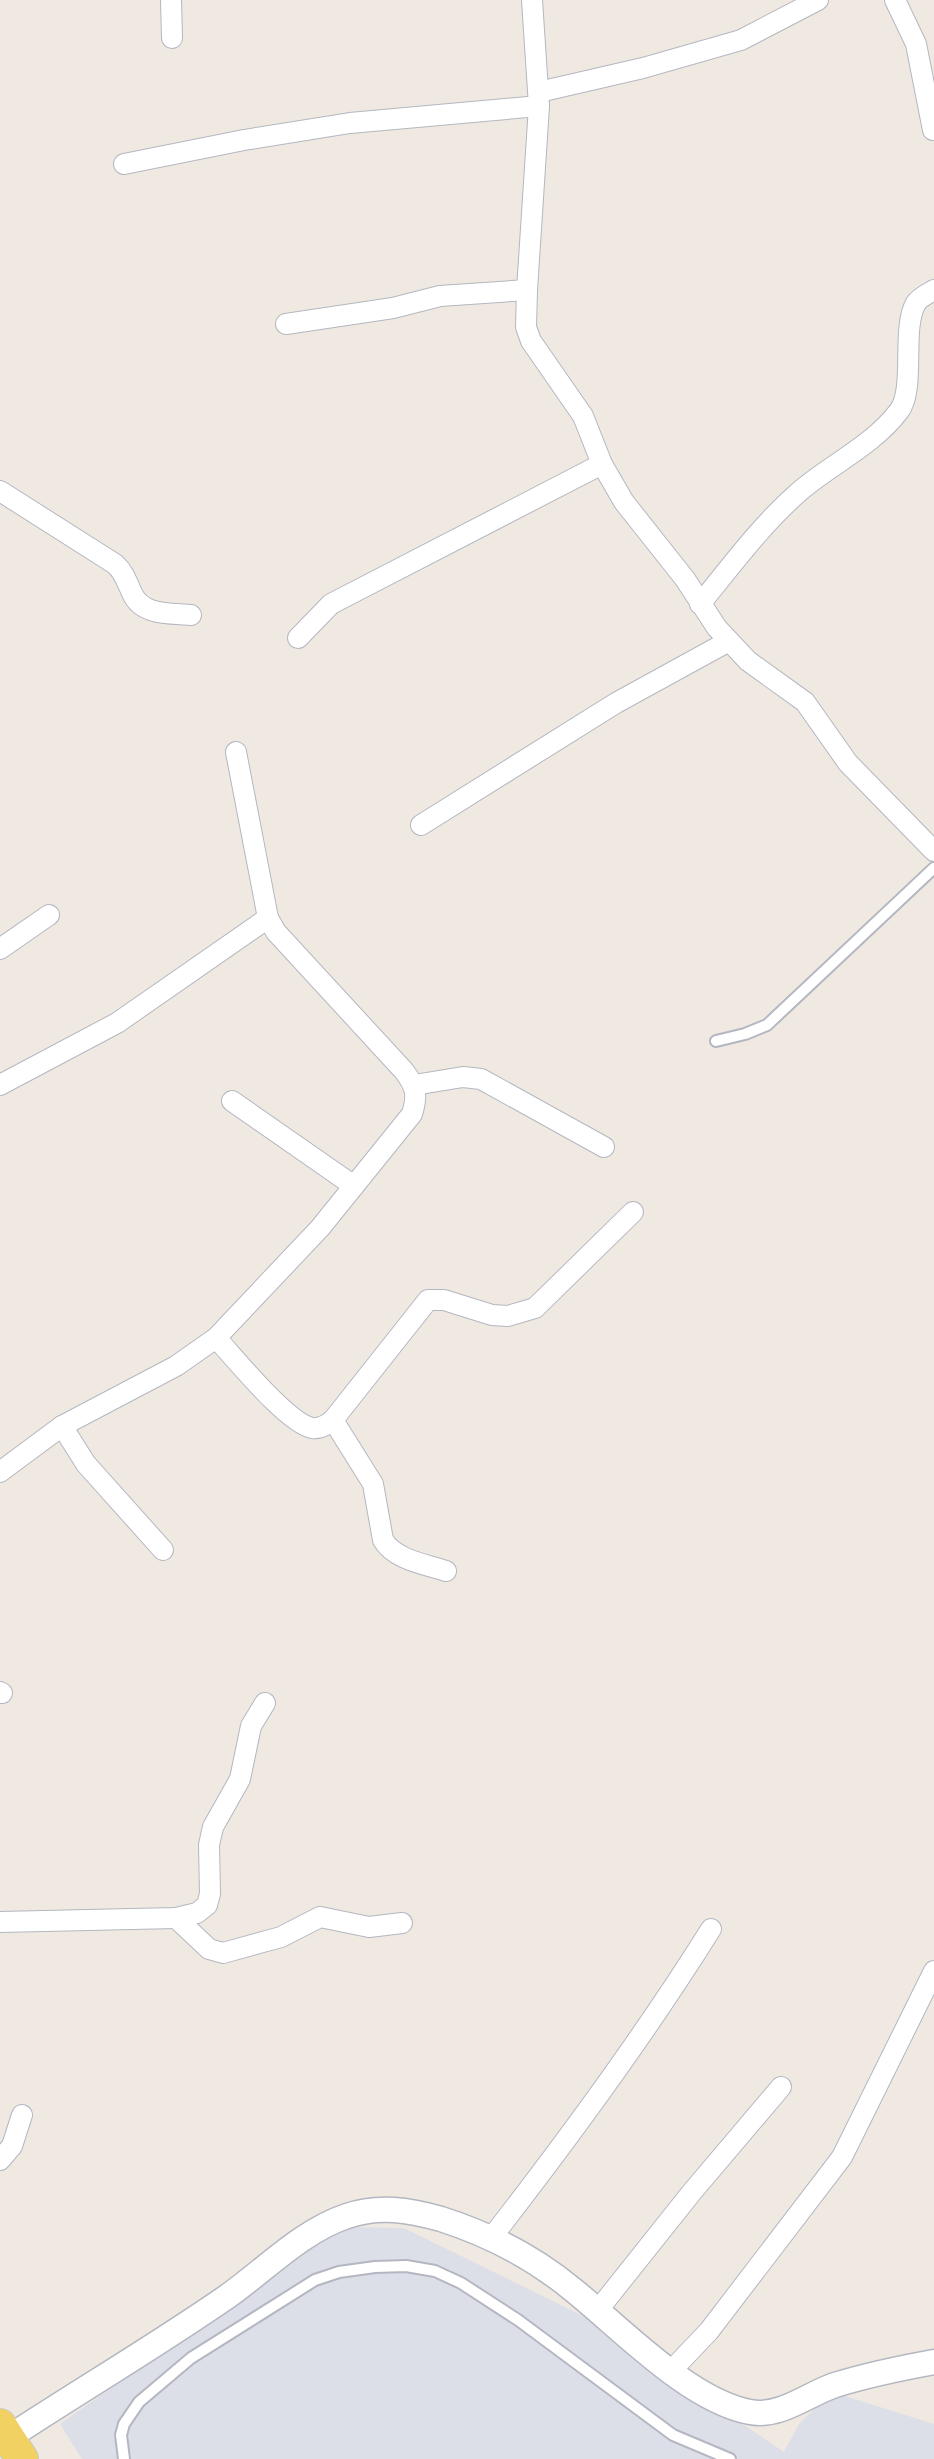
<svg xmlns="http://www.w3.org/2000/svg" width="934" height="2459" font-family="'Fira Sans',sans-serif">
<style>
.airport{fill:#dcdee8}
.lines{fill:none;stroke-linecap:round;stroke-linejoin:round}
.service-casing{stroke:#b4b7c1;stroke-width:14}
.minor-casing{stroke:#b4b7c1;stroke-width:22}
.tertiary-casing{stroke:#b4b7c1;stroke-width:27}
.primary-casing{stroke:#c9c9c9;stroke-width:34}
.service{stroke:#fff;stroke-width:10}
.minor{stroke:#fff;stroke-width:20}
.tertiary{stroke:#fff;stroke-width:24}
.primary{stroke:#f2d163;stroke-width:32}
</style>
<rect width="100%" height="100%" fill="#efe9e1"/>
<!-- airport -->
<path class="airport" d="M 339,2227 L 404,2228 L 585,2317 L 784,2452 L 799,2424 L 832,2392 L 934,2424 L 934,2459 L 82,2459 L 60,2424 Z"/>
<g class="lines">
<!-- service casing -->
<g class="service-casing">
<g id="service">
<path d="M 716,1041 L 745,1034 L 767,1025 L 934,868"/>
<path d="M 124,2459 L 121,2435 L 124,2424 L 139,2402 L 191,2358 L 315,2280 L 339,2272 L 375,2267 L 406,2266 L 435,2271 L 461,2283 L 518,2320 L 673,2435 L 730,2459"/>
</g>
</g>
<!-- minor casing -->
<g class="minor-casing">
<g id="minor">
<path d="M 171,0 L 172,38"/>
<path d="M 532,0 L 539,106 L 527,290 L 526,327 L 531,341 L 583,416 L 602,464 L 624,502 L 685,579 L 717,628 L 748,661 L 805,702 L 848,763 L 934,851"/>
<path d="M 895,0 L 916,44 L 933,130"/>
<path d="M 539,92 L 643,68 L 741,40 L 818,0"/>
<path d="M 124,164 L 244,140 L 350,123 L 539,106"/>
<path d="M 286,324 L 393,308 L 440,296 L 527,290"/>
<path d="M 0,491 L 115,564 C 124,572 127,582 132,593 C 142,616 170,613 191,615"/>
<path d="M 700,604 C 732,565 762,524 800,491 C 833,463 872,446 899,411 C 916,389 901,328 916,303 C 919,298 929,293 934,290"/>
<path d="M 298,638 L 331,604 L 602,464"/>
<path d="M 421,825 L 616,703 L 729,641"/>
<path d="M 0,949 L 49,915"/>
<path d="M 0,1085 L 117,1023 L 268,918"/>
<path d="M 414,1085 L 463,1077 L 481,1079 L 604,1147"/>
<path d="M 232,1101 L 354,1186"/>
<path d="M 216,1338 C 235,1358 287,1423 312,1428 C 320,1429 327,1425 333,1420 L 428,1300 L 444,1300 L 492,1315 L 508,1316 L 535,1308 L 633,1212"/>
<path d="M 333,1420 L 373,1484 L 383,1540 C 395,1560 425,1564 446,1571"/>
<path d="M 62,1426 L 86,1464 L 163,1550"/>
<path d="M 0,1472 L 62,1426 L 176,1366 L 216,1338 L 320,1228 L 412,1114 C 418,1095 416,1087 404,1071 L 276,932 L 268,918 L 236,752"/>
<path d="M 0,1692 L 2,1693"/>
<path d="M 176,1918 L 209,1949 L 223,1953 L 281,1937 L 320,1917 L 369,1927 L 402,1923"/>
<path d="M 0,1922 L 176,1918 L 197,1913 L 207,1905 L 210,1894 L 209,1845 L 213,1827 L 240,1779 L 251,1726 L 265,1703"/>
<path d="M 0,2160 L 12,2146 L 22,2115"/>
<path d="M 492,2237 C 569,2138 644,2036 711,1929"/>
<path d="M 598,2310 L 692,2192 L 781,2087"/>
<path d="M 671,2371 L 709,2331 L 842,2157 L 934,1971"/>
</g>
</g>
<!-- tertiary casing -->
<g class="tertiary-casing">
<path id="tertiary" d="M 8,2438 C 81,2390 156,2346 228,2296 C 266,2269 302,2231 347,2216 C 379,2205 409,2210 441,2219 C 488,2234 533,2257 572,2289 C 621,2328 688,2400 750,2412 C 780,2418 808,2394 835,2385 C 867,2375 901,2368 934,2362"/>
</g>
<!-- primary casing -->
<g class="primary-casing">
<path id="primary" d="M 0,2425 L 22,2459"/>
</g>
<!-- service -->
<use href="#service" class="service"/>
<!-- minor -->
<use href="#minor" class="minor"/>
<!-- tertiary -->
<use href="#tertiary" class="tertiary"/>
<!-- primary -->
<use href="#primary" class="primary"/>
</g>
</svg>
